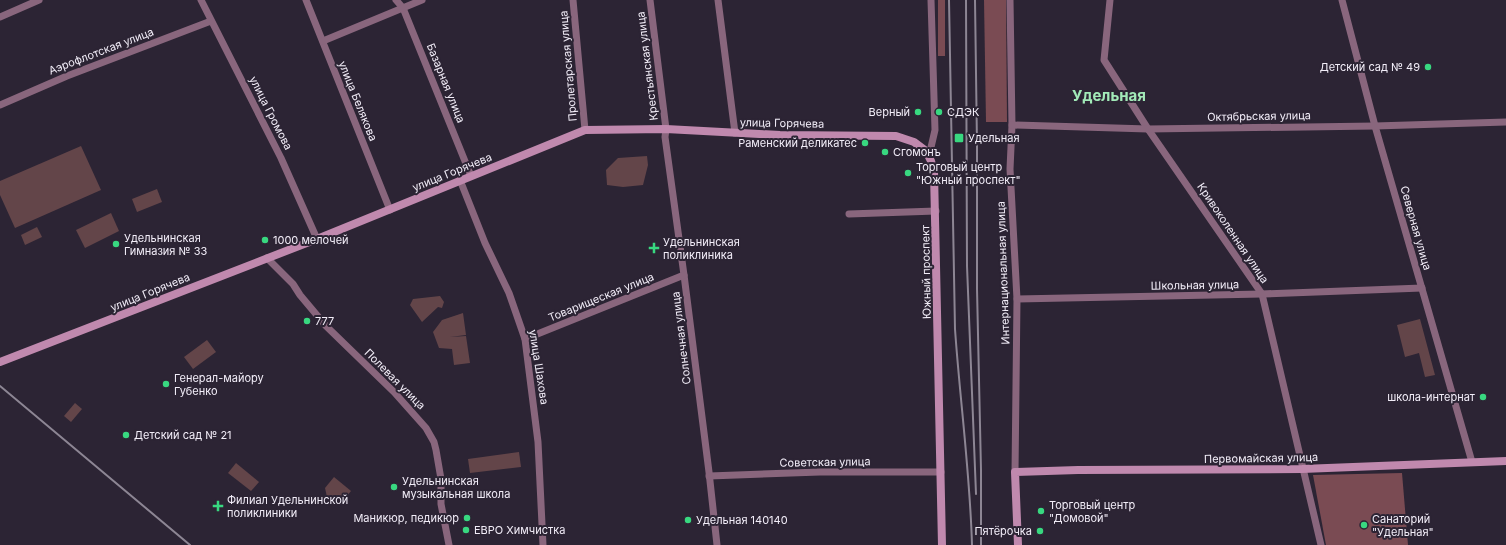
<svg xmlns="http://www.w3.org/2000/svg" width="1506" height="545" font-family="Inter,sans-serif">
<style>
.green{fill:#634549}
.forest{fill:#7a4b53}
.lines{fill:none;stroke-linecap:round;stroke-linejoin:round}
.street{stroke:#89667d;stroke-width:7}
.secondary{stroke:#c089ae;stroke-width:8}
.rail{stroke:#8d8694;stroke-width:2}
.poi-dot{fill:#38d880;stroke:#2c2434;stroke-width:1.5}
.labels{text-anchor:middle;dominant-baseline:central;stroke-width:4;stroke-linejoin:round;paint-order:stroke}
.street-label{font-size:11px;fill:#f2edf8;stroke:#2c2434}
.poi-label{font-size:11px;fill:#f2edf8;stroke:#2c2434;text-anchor:start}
.district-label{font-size:15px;font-weight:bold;fill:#a2eab8;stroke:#2c2434}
</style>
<rect width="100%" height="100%" fill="#2c2434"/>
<!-- green -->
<g class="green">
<path d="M 81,146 L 101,190 L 15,228 L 0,195 L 0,181 Z"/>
<path d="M 647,156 L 648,165 L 643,185 L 623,187 L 607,185 L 606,170 L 618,158 Z"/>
<path d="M 157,189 L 162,202 L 137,212 L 132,199 Z"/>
<path d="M 111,213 L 119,231 L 85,248 L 76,230 Z"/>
<path d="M 37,227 L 42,237 L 25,245 L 21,235 Z"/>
<path d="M 440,296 L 444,302 L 442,308 L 438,307 L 422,322 L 410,305 L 413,299 Z"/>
<path d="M 463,313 L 466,335 L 450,337 L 466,336 L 470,363 L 454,365 L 452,349 L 439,348 L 433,332 L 442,320 Z"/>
<path d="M 1420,319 L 1435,375 L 1425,377 L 1419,353 L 1405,357 L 1397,325 Z"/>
<path d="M 207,340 L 216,352 L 193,369 L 184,357 Z"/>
<path d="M 75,403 L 82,409 L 71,422 L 64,416 Z"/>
<path d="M 519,452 L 521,467 L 470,473 L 468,459 Z"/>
<path d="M 236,463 L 259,482 L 251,491 L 228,473 Z"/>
<path d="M 334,477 L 351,491 L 339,506 L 327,497 L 325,488 Z"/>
</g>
<!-- forest -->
<g class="forest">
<rect x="938" y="0" width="7" height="56"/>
<path d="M 984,0 L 1006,0 L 1007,122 L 986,122 Z"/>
<path d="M 1402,473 L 1408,545 L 1326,545 L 1313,475 Z"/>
</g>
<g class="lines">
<!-- street -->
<g class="street">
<path d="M 201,0 L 281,158 L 317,239"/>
<path d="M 306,0 L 390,210"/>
<path d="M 396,0 L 403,8 L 471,176"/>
<path d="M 573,0 L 585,130"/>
<path d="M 650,0 L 666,129 L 665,137 L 684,275 L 709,472 L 717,545"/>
<path d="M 718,0 L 735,133"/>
<path d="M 1010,0 L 1012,125 L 1010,169 L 1017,299 L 1015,472"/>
<path d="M 1110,0 L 1104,60 L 1148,129 L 1262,294 L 1321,545"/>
<path d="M 1342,0 L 1375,126 L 1472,462"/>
<path d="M 0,17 L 39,0"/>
<path d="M 323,41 L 422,0"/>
<path d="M 0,105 L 67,76 L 211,21"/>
<path d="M 1012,125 L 1148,129 L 1375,126 L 1506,122"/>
<path d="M 929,156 L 935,130 L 931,0"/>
<path d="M 460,180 L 485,243 L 509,293 L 525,339 L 538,442 L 543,545"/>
<path d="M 849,214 L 936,211"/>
<path d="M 267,258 L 293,284 L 300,295 L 326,326 L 394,392 L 426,428 L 434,442 L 436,450 L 441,479 L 441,504 L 449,545"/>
<path d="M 1017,299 L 1262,294 L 1422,288"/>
<path d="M 525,339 L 684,275"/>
<path d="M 709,476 L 820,472 L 941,472"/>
</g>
<!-- secondary -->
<g class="secondary">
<path d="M 0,362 L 317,239 L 585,130 L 666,129 L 780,135 L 896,136 L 914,142 L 926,151 L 931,161 L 934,172 L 942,545"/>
<path d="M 1018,545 L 1015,472 L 1078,470 L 1302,469 L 1506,461"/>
</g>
<!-- rail -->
<g class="rail">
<path d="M 949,0 L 955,329 C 960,401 970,472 972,545"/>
<path d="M 966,0 L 967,266 L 976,494"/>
<path d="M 975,0 L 977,145 L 977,289 L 981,470 L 981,545"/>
<path d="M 0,386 L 190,545"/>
</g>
</g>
<!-- markers -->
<g class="poi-dot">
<circle cx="1428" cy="67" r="4"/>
<circle cx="918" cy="112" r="4"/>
<circle cx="939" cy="112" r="4"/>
<rect x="954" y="133" width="10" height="10" rx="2"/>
<circle cx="865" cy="143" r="4"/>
<circle cx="885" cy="152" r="4"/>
<circle cx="908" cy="173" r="4"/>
<circle cx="265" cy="240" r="4"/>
<circle cx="116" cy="244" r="4"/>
<path d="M652 242h4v4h4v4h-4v4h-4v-4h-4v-4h4z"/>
<circle cx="307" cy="321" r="4"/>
<circle cx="166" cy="384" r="4"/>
<circle cx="1483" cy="397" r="4"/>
<circle cx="126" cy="435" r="4"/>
<circle cx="394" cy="487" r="4"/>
<path d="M216 500h4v4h4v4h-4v4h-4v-4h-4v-4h4z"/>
<circle cx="1041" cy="511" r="4"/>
<circle cx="467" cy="518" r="4"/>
<circle cx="688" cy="520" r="4"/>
<circle cx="1364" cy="525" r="4"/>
<circle cx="466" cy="530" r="4"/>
<circle cx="1040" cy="531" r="4"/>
</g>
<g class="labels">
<!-- street labels -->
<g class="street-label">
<text transform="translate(101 51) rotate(-21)">Аэрофлотская улица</text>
<text transform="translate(568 66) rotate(-95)">Пролетарская улица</text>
<text transform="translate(647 66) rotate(-97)">Крестьянская улица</text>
<text transform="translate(446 83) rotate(68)">Базарная улица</text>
<text transform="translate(358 101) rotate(68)">улица Белякова</text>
<text transform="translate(271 113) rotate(63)">улица Громова</text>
<text transform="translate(1259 116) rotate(-1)">Октябрьская улица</text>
<text transform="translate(782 123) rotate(1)">улица Горячева</text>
<text transform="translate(452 172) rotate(-22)">улица Горячева</text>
<text transform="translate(1416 228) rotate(74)">Северная улица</text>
<text transform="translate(1233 233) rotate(56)">Кривоколенная улица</text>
<text transform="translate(926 272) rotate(-91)">Южный проспект</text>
<text transform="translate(1003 273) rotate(-92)">Интернациональная улица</text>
<text transform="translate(1195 285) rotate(-1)">Школьная улица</text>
<text transform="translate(150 292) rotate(-22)">улица Горячева</text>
<text transform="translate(601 297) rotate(-22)">Товарищеская улица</text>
<text transform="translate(681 338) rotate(-97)">Солнечная улица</text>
<text transform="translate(539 367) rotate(81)">улица Шахова</text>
<text transform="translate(395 379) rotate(45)">Полевая улица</text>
<text transform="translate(1261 458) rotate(-1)">Первомайская улица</text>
<text transform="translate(825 462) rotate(-1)">Советская улица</text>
</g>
<!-- poi labels -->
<g class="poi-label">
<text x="1420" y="67" text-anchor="end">Детский сад № 49</text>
<text x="910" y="112" text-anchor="end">Верный</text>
<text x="947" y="112">СДЭК</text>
<text x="968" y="138">Удельная</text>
<text x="857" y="143" text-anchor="end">Раменский деликатес</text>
<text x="893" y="152">Сгомонъ</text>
<text x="916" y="167">Торговый центр<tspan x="916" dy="13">"Южный проспект"</tspan></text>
<text x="124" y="238">Удельнинская<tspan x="124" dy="13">Гимназия № 33</tspan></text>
<text x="273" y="240">1000 мелочей</text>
<text x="663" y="242">Удельнинская<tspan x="663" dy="13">поликлиника</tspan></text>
<text x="315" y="321">777</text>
<text x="174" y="378">Генерал-майору<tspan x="174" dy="13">Губенко</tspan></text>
<text x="1475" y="397" text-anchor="end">школа-интернат</text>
<text x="134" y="435">Детский сад № 21</text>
<text x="402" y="481">Удельнинская<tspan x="402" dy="13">музыкальная школа</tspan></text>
<text x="227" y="500">Филиал Удельнинской<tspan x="227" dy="13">поликлиники</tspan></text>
<text x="1049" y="505">Торговый центр<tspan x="1049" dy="13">"Домовой"</tspan></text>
<text x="459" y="518" text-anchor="end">Маникюр, педикюр</text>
<text x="1372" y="519">Санаторий<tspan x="1372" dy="13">"Удельная"</tspan></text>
<text x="696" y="520">Удельная 140140</text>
<text x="474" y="530">ЕВРО Химчистка</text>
<text x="1032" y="531" text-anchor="end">Пятёрочка</text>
</g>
<!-- district labels -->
<g class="district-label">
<text x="1109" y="95">Удельная</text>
</g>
</g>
</svg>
